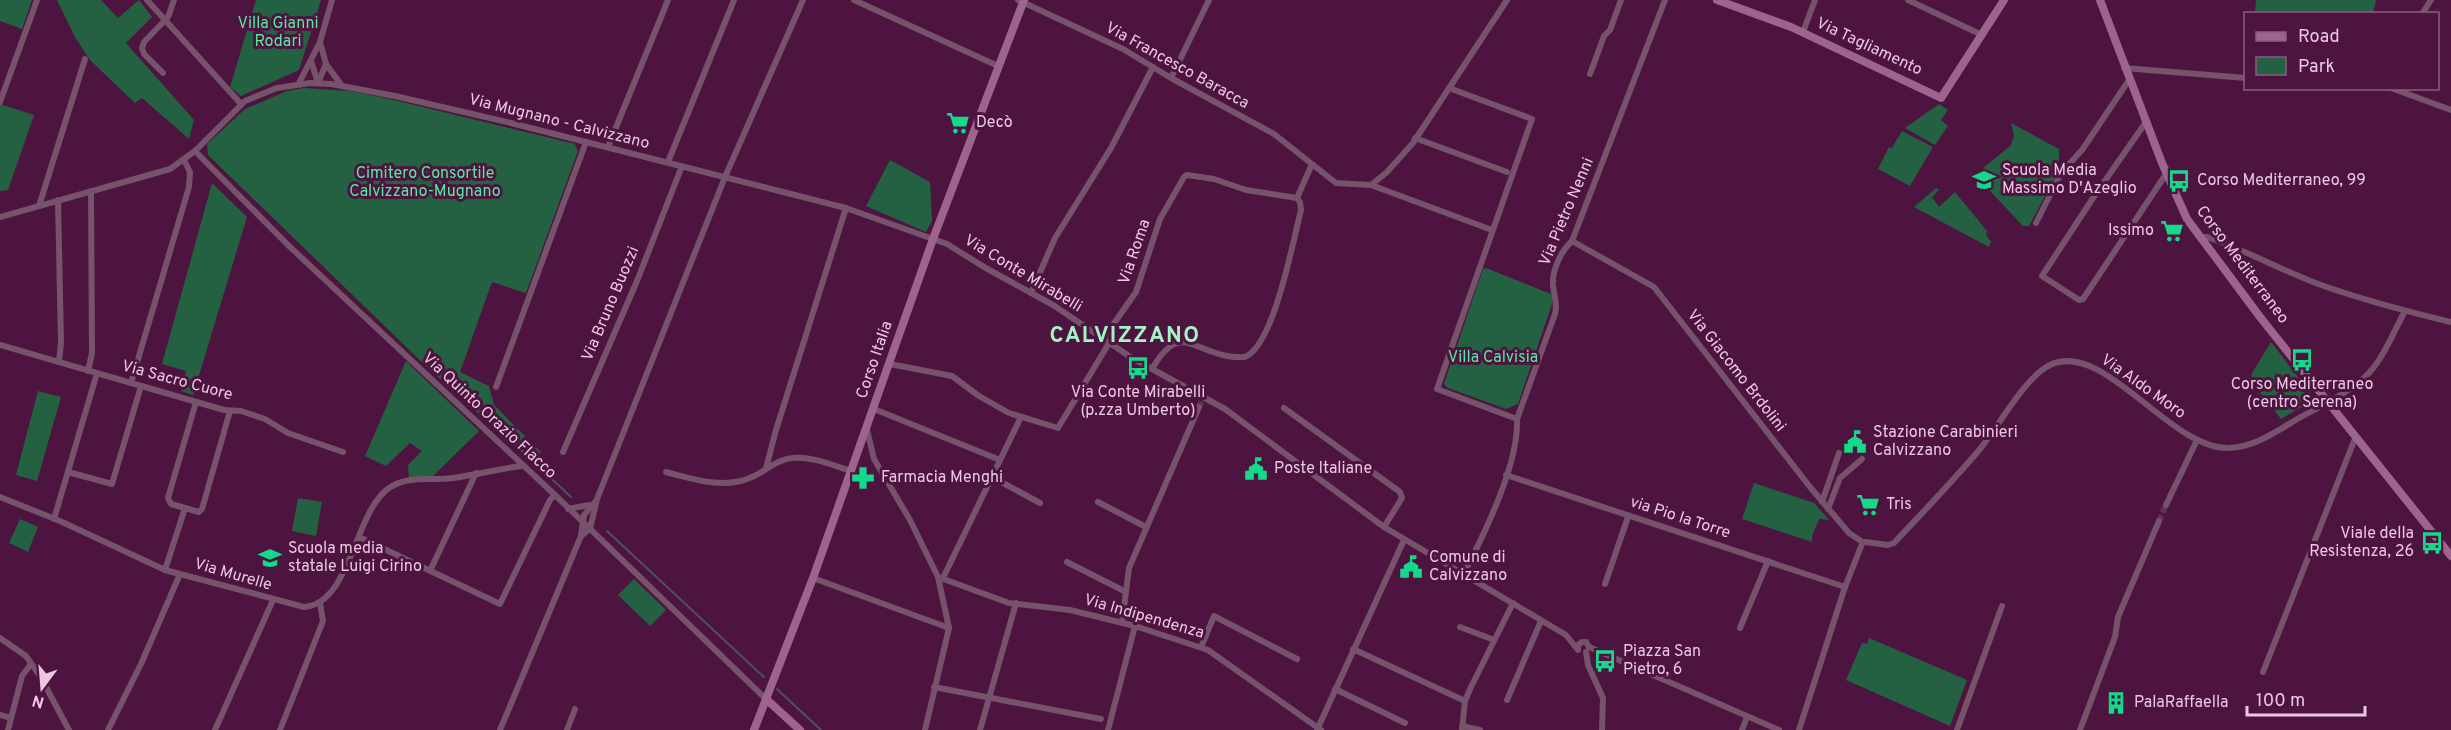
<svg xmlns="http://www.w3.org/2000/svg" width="2451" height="730" font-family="Overpass,sans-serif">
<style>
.green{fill:#246142}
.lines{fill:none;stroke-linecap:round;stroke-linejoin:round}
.stream{stroke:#4f525c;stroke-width:2}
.street-tunnel{stroke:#652f58;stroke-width:6;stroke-dasharray:6 3;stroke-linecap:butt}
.street{stroke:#76526b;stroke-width:6}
.secondary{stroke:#9d658d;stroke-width:8}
.labels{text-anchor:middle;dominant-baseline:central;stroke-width:6;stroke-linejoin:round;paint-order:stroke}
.park-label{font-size:16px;fill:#57e9a0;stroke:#4d1440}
.street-label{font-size:16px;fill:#ebc8e0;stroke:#4d1440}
.poi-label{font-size:16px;fill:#ebc8e0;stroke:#4d1440;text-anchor:start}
.district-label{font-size:22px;font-weight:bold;letter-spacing:1.5px;fill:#a4f3c5;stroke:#4d1440}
</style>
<rect width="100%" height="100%" fill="#4d1440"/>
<!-- green -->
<g class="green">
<path d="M 0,0 L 32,0 L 22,29 L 0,21 Z"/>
<path d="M 57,0 L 101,0 L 118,18 L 139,0 L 152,17 L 126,43 L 194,120 L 189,139 L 142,98 L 135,103 L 90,60 L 75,37 Z"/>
<path d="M 256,0 L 321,0 L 299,70 L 241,96 L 230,87 Z"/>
<path d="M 2256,0 L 2376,0 L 2373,13 L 2255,13 Z"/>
<path d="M 304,88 L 350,91 L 390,99 L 575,144 L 578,151 L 526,293 L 492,282 L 460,372 L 489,386 L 494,405 L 541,452 L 532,462 L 428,368 L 208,155 L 207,144 L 245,109 L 287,91 Z"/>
<path d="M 0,104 L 34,115 L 8,190 L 0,191 Z"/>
<path d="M 1939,104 L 1948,110 L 1941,120 L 1948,126 L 1935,145 L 1905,128 Z"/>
<path d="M 2011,123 L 2059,149 L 2059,170 L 2029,226 L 2023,226 L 1975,175 L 2011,145 L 2014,136 Z"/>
<path d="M 1902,131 L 1933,147 L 1910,186 L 1878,169 L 1889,147 L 1892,148 Z"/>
<path d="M 890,160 L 930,182 L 932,221 L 926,232 L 866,206 Z"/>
<path d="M 212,183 L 247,217 L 193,395 L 181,391 L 186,371 L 162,364 Z"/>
<path d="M 1936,188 L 1939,190 L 1932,197 L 1939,207 L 1955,192 L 1987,231 L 1986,235 L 1991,242 L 1989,247 L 1914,207 Z"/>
<path d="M 1486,268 L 1551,294 L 1553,301 L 1518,404 L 1506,409 L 1448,388 L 1444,384 L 1483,269 Z"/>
<path d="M 2271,342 L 2315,399 L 2281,419 L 2251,381 L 2252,373 Z"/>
<path d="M 406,361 L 479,431 L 429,480 L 409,480 L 408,465 L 422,451 L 410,443 L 386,466 L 365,456 Z"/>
<path d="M 38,391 L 61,397 L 37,481 L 16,475 Z"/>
<path d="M 1754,483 L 1814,503 L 1829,520 L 1819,519 L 1812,536 L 1812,542 L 1742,519 Z"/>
<path d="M 298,498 L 322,502 L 316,536 L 292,531 Z"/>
<path d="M 20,519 L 38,527 L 28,552 L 9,543 Z"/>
<path d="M 634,579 L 666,610 L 650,626 L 618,595 Z"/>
<path d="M 1869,638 L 1967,680 L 1950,726 L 1846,680 L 1862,643 L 1867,644 Z"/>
</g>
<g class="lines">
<!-- stream -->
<g class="stream">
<path d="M 447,380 L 571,497"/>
<path d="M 607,531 L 764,677"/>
<path d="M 777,689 L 821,730"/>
</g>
<!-- street-tunnel -->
<g class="street-tunnel">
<path d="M 1199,407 L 1202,400"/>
<path d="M 2159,521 L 2166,505"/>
</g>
<!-- street -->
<g class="street">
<path d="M 147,0 L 241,104"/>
<path d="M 854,0 L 998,66"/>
<path d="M 1018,0 L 1123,49 L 1171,78 L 1274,134 L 1336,183 L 1371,185 L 1387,172 L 1413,143 L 1507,0"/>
<path d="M 1908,0 L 1982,35"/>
<path d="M 2422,14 L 2431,0"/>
<path d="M 1803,32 L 1815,0"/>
<path d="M 320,42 L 326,64 L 342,86"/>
<path d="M 311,61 L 318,83"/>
<path d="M 2124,68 L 2246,78"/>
<path d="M 163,73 L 144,54 L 142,48 L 144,42 L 168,17 L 174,0"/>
<path d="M 1590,74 L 1604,36 L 1610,30 L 1621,0"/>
<path d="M 1171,78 L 1209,0"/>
<path d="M 299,83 L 320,42 L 332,0"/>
<path d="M 318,83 L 326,64"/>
<path d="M 1449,88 L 1532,119 L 1437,389 L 1517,419"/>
<path d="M 2391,88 L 2451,110"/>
<path d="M 0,102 L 37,0"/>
<path d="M 2146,122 L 2095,195 L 2042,276 L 2079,300 L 2083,299 L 2166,174"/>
<path d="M 1415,138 L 1507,172"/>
<path d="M 608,147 L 668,0"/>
<path d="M 195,151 L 289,246 L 555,495 L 766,699"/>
<path d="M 668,162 L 734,0"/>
<path d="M 1371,185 L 1492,230"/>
<path d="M 1297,198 L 1312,164"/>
<path d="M 58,200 L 61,342 L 59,362"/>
<path d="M 39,206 L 85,59"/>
<path d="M 0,217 L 170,169 L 195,151 L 245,101 L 277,88 L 310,83 L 331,84 L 395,96 L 511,123 L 846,208 L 947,244 L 984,267 L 1053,305 L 1132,358 L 1225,409 L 1384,527 L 1566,635 L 1578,650"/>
<path d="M 2036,223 L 2061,173 L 2082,150 L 2129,80"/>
<path d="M 2200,237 L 2207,237 C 2243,249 2277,268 2313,282 C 2358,299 2405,311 2451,322"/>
<path d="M 1572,241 L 1654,287 L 1810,487 L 1849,533 L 1861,541"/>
<path d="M 1031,293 L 1055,238 L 1111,148 L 1153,67"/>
<path d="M 1103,339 L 1136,292 L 1160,219 L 1184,177 L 1187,175 L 1214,179 L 1246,190 L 1297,198"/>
<path d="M 0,345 L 224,410 L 241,411 L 265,419 L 288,433 L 343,452"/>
<path d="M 890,364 L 952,376 L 979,396 L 1009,413 L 1058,428 L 1109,343"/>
<path d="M 1152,369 C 1181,319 1194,354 1234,357 C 1238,357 1243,358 1247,356 C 1275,340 1293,241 1301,210 L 1300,202 L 1297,198"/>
<path d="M 88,371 L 92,353 L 91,191"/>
<path d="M 131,383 L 189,187 L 190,172 L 184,160"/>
<path d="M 496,387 L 586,142"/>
<path d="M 1284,408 L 1400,492 L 1402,498 L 1384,527"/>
<path d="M 874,409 L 1000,460"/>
<path d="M 867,430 L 874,459 L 910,520 L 938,577 L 949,628 L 925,730"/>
<path d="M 563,452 L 637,281 L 682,166"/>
<path d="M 766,468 L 776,430 L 846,208"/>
<path d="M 68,472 L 112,484 L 141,386"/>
<path d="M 666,472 C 693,479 725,490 752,477 C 766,471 777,459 793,458 C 812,456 834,466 852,471"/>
<path d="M 1506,475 L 1845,587"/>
<path d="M 992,477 L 1040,503"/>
<path d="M 0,497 L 60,521 L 165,570 L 304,607 C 351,604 354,512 389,488 C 408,475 431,481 453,478 C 475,475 498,469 521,466"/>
<path d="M 1098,502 L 1146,527"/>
<path d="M 1822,502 L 1839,453"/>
<path d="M 2166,505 L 2197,440"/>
<path d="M 185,508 L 171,504 L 168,498 L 196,402"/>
<path d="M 568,509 L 589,505"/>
<path d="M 1828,509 L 1840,478 L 1862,459"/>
<path d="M 54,519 L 97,373"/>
<path d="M 581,536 L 590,529 L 597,499 L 725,177 L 803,0"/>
<path d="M 359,537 L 500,604 L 550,500 L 555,495"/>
<path d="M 1865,542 L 1888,545 L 1894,543 C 1923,512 1953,481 1980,449 C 1998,427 2026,376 2050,365 C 2104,339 2170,450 2229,448 C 2255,447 2277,431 2299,418 C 2321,406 2346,394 2365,377 C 2383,360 2393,333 2405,311"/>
<path d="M 1067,562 L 1126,592"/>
<path d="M 165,570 L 185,508 L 199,512 L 202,509 L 230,411"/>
<path d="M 430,571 L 476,473"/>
<path d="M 1464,573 C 1485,533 1519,463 1517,419 L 1555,314 C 1558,304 1554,296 1553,285 C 1552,270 1561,251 1572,241 L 1665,0"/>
<path d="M 938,577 L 1009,603 L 1070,610 L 1135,626 L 1208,650 L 1321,730"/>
<path d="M 813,578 L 949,628"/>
<path d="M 943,578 L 1021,417"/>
<path d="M 1605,584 L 1628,517"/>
<path d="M 1122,623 L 1129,568 L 1199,407"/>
<path d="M 1460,627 L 1494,640"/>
<path d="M 1740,628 L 1768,561"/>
<path d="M 0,638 L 26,656 L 40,676 L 69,730"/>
<path d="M 1201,647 L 1214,616 L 1297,659"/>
<path d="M 1589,647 L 1779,730"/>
<path d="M 1353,649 L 1465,701"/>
<path d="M 1578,649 L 1578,645 L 1582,642 L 1586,642 L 1589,647"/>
<path d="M 1586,652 L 1588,665 L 1603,698 L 1602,730"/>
<path d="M 2263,672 L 2356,436"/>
<path d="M 934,687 L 1101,719"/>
<path d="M 1335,689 L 1405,723"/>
<path d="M 1507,700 L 1541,621"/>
<path d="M 0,715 L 11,718"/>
<path d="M 1462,726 L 1480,730"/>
<path d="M 8,730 L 22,676 L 31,664"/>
<path d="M 108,730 L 141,664 L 180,574"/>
<path d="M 215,730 L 273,600"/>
<path d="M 280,730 L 323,621 L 320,603"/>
<path d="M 500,730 L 581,536 L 584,515 L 595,502"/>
<path d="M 567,730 L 575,709"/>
<path d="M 980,730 L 1016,603"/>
<path d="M 1108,730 L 1135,626"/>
<path d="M 1317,730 L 1404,540"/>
<path d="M 1462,730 L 1465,701 L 1471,687 L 1513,603"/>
<path d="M 1742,730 L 1747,717"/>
<path d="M 1799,730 L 1845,587 L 1862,544"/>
<path d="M 1957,730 L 2002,606"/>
<path d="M 2080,730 L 2115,637 L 2118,617 L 2159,521"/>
</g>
<!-- secondary -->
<g class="secondary">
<path d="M 1717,0 L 1791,27 L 1941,98 L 2004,0"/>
<path d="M 2100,0 L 2162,163 L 2187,219 L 2260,317 L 2451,556"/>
<path d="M 766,699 L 800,730"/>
<path d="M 754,730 L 813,578 L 933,239 L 1024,0"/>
</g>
</g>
<!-- icons -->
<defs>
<g id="supermarket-bare" transform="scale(1.8)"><path d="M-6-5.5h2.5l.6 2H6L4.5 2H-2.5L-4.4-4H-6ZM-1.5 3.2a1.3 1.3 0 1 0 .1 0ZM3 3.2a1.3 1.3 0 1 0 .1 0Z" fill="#13d98a" stroke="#4d1440" stroke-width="2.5" paint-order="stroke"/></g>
<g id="school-bare" transform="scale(1.8)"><path d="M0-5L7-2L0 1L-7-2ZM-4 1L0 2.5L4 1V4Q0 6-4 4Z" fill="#13d98a" stroke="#4d1440" stroke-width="2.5" paint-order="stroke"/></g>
<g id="bus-bare" transform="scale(1.8)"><path d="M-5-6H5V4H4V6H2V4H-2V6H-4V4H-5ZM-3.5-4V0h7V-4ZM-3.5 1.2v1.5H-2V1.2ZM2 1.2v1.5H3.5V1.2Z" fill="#13d98a" stroke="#4d1440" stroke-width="2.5" paint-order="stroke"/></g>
<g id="civic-bare" transform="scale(1.8)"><path d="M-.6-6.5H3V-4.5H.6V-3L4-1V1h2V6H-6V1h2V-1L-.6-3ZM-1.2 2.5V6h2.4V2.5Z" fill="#13d98a" stroke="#4d1440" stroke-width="2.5" paint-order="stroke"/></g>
<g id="pharmacy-bare" transform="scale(1.8)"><path d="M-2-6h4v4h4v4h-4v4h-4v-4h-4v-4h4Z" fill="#13d98a" stroke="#4d1440" stroke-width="2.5" paint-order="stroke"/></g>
<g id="building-bare" transform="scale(1.8)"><path d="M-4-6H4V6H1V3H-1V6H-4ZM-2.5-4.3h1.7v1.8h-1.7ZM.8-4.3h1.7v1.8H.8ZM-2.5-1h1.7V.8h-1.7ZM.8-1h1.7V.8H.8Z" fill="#13d98a" stroke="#4d1440" stroke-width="2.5" paint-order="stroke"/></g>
</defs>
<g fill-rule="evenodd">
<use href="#supermarket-bare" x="958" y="123"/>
<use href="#school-bare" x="1984" y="180"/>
<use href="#bus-bare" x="2179" y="181"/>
<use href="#supermarket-bare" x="2172" y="231"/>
<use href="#bus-bare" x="2302" y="360"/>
<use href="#bus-bare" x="1138" y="368"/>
<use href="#civic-bare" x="1855" y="442"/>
<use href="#civic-bare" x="1256" y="469"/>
<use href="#pharmacy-bare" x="863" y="478"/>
<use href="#supermarket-bare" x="1868" y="505"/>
<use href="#bus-bare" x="2432" y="543"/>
<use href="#school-bare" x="270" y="558"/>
<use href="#civic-bare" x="1411" y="567"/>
<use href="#bus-bare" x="1605" y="661"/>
<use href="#building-bare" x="2116" y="703"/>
</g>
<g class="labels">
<!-- park labels -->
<g class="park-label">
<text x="278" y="24">Villa Gianni<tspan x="278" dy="18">Rodari</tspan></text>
<text x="425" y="174">Cimitero Consortile<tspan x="425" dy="18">Calvizzano-Mugnano</tspan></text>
<text x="1493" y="358">Villa Calvisia</text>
</g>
<!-- street labels -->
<g class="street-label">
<text transform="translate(1869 47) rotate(25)">Via Tagliamento</text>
<text transform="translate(1177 66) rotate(29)">Via Francesco Baracca</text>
<text transform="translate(559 122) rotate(14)">Via Mugnano - Calvizzano</text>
<text transform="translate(1567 212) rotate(-67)">Via Pietro Nenni</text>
<text transform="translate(1135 252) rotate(-71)">Via Roma</text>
<text transform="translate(2242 265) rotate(53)">Corso Mediterraneo</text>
<text transform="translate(1023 274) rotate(31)">Via Conte Mirabelli</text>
<text transform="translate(611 304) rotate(-67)">Via Bruno Buozzi</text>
<text transform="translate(875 360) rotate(-71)">Corso Italia</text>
<text transform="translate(1736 371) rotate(52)">Via Giacomo Brdolini</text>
<text transform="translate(177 381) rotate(15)">Via Sacro Cuore</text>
<text transform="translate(2143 387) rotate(35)">Via Aldo Moro</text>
<text transform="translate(489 416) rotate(43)">Via Quinto Orazio Flacco</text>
<text transform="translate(1680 518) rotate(18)">via Pio la Torre</text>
<text transform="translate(233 575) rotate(16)">Via Murelle</text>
<text transform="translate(1144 617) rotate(16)">Via Indipendenza</text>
</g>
<!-- poi labels -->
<g class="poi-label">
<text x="976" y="123">Decò</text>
<text x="2002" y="171">Scuola Media<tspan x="2002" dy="18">Massimo D'Azeglio</tspan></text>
<text x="2197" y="181">Corso Mediterraneo, 99</text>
<text x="2154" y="231" text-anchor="end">Issimo</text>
<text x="2302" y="385" text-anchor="middle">Corso Mediterraneo<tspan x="2302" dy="18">(centro Serena)</tspan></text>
<text x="1138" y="393" text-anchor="middle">Via Conte Mirabelli<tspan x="1138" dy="18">(p.zza Umberto)</tspan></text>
<text x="1873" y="433">Stazione Carabinieri<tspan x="1873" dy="18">Calvizzano</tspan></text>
<text x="1274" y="469">Poste Italiane</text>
<text x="881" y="478">Farmacia Menghi</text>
<text x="1886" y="505">Tris</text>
<text x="2414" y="534" text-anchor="end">Viale della<tspan x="2414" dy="18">Resistenza, 26</tspan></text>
<text x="288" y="549">Scuola media<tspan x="288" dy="18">statale Luigi Cirino</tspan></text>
<text x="1429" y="558">Comune di<tspan x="1429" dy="18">Calvizzano</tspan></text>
<text x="1623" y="652">Piazza San<tspan x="1623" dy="18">Pietro, 6</tspan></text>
<text x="2134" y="703">PalaRaffaella</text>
</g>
<!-- district labels -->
<g class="district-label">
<text x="1125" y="336">CALVIZZANO</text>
</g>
</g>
<!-- legend -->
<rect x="2244" y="12" width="195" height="78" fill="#4d1440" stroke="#8c5c80" stroke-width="1.5"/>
<rect x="2256" y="32" width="30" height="9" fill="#9d658d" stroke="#8c5c80" stroke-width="1.5"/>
<text x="2298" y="42" font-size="18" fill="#ebc8e0">Road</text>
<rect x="2256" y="57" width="30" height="18" fill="#246142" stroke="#8c5c80" stroke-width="1.5"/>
<text x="2298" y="72" font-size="18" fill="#ebc8e0">Park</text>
<!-- north arrow -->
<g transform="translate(42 688) rotate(196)" stroke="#4d1440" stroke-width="4.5" paint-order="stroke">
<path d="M0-4.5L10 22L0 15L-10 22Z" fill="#ebc8e0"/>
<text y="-9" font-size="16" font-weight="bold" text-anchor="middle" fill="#ebc8e0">N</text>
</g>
<!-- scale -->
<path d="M2247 706v9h118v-9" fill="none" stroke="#ebc8e0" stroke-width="3"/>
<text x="2256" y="706" font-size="18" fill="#ebc8e0" stroke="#4d1440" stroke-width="4.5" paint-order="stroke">100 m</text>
</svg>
